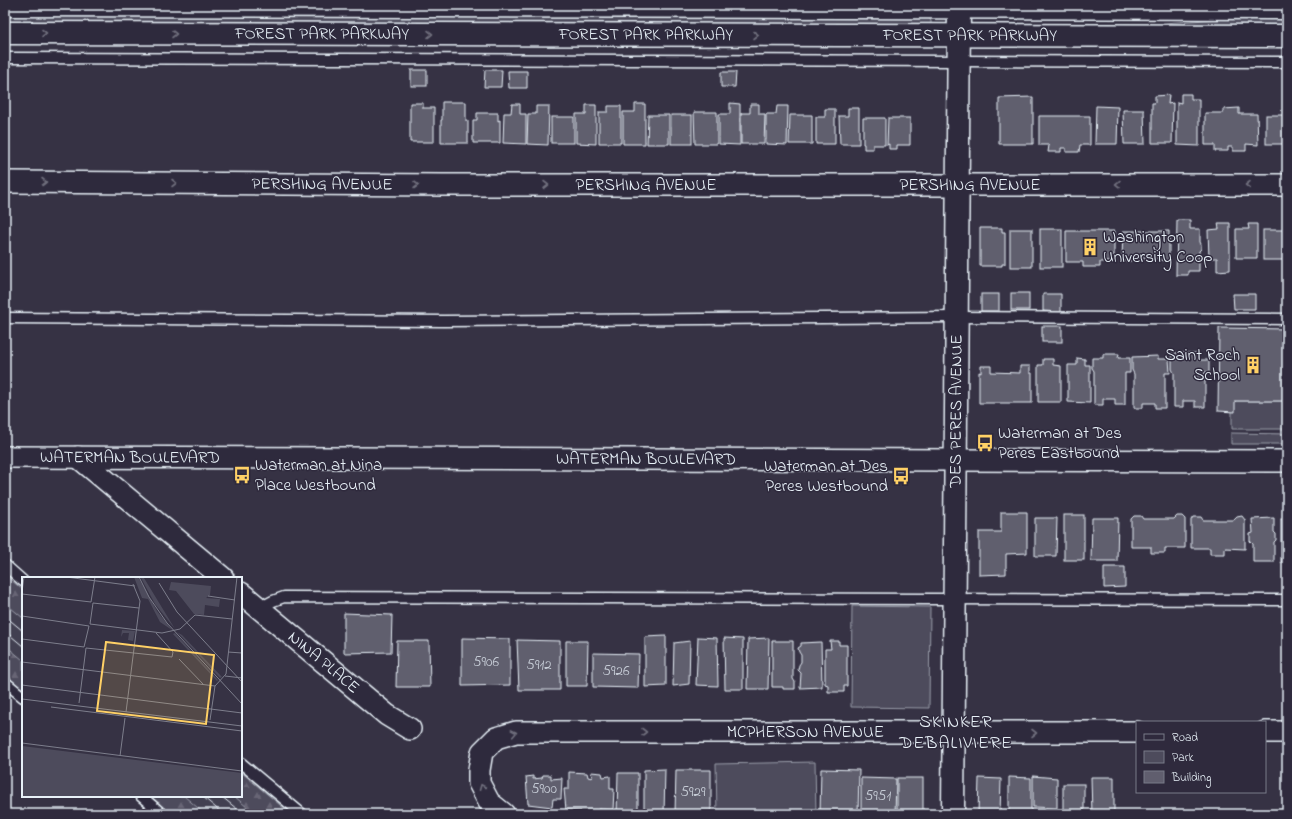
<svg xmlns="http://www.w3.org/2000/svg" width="1292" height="819" font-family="'Indie Flower',sans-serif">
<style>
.built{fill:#433f51}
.green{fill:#4d4b5c;stroke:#9a9eaa}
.forest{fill:url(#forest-firs);stroke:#9a9eaa}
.building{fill:#605e6e;stroke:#e8f1f8}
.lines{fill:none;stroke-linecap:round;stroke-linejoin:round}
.service-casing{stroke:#e8f1f8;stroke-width:13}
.minor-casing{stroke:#e8f1f8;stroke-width:24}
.tertiary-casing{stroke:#e8f1f8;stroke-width:25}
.primary-casing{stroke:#e8f1f8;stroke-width:25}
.service{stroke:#2f2a3d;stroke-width:10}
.minor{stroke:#2f2a3d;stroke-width:21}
.tertiary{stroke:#2f2a3d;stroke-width:22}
.primary{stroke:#2f2a3d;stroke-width:22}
.tram{stroke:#e8f1f8;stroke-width:1}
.oneway{stroke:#70707e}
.labels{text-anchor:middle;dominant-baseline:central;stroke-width:3;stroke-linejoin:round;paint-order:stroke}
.number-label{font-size:15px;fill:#c6ccd6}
.street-label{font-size:17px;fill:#e8f1f8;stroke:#2f2a3d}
.poi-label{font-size:17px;fill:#e8f1f8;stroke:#2f2a3d;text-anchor:start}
.neighbourhood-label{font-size:18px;letter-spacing:1px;fill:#e8f1f8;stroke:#2f2a3d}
.inset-road{fill:none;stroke:#7d7e8c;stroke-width:1}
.view{fill:#ffd166;fill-opacity:0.15;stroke:#ffd166;stroke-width:2}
.inset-edge{fill:none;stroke:#e8f1f8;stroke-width:2}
</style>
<defs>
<pattern id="forest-firs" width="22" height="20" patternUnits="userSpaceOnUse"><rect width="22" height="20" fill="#4d4b5c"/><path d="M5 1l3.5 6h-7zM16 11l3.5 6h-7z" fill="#676574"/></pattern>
</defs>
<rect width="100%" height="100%" fill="#363244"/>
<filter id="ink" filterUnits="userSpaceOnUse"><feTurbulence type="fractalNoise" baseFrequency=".025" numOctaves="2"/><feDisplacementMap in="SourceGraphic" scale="8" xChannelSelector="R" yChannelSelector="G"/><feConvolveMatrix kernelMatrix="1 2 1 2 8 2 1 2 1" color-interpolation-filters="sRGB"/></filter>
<g filter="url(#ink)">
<!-- built -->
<g class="built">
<path d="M 5,603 L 23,618 L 23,660 L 5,645 Z"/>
<path d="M 184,796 L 234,796 L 255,814 L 205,814 Z"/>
</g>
<!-- green -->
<g class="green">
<path d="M 5,16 L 925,17 L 929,18 L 931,21 L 931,24 L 5,24 Z"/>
<path d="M 1248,17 L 1287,18 L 1287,27 L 1163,27 L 1163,23 Z"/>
<path d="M 1235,401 L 1287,401 L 1287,429 L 1232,429 L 1232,412 Z"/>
<path d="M 1231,433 L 1287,434 L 1287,444 L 1231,444 Z"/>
<path d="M 852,606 L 930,607 L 929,708 L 851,707 Z"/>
<path d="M 815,762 L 816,814 L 717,814 L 716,764 Z"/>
</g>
<!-- forest -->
<g class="forest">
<path d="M 5,575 L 23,590 L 23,618 L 5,603 Z"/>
<path d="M 5,645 L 23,660 L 23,690 L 5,674 Z"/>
<path d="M 241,772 L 286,810 L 291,814 L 255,814 L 234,796 L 241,796 Z"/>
<path d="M 150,796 L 184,796 L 205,814 L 171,814 Z"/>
</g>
<!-- building -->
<g class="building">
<rect x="411" y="70" width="16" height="16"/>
<path d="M 485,70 L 502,70 L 501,87 L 484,87 Z"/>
<path d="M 508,71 L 527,71 L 527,88 L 509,88 Z"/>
<path d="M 721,72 L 736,72 L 735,87 L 721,87 Z"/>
<path d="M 1181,94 L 1191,94 L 1191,99 L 1199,99 L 1199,146 L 1177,145 L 1177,102 L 1181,103 Z"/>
<path d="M 1169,95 L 1168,104 L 1173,103 L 1172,143 L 1152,143 L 1152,103 L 1155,103 L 1155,96 Z"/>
<path d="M 1033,97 L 1033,144 L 999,144 L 999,98 Z"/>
<path d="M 442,102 L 466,102 L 466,121 L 468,121 L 468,143 L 441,143 L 441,120 L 442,120 Z"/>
<path d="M 410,103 L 423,103 L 423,108 L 434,108 L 434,142 L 410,142 Z"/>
<path d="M 730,103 L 740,104 L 740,145 L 719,144 L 719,114 L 730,114 Z"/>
<path d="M 512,104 L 520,104 L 520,114 L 526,114 L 526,144 L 503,143 L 504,113 L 511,113 Z"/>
<path d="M 635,104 L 645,104 L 645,144 L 623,144 L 623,112 L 635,112 Z"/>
<path d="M 750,104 L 759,104 L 759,114 L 765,114 L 764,144 L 741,144 L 741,113 L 750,113 Z"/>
<path d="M 586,105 L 596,105 L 596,144 L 576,143 L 576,114 L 586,114 Z"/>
<path d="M 536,106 L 549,106 L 548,145 L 527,144 L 528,114 L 536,114 Z"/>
<path d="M 608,106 L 621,106 L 621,143 L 599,143 L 599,112 L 608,112 Z"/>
<path d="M 777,106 L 788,106 L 787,145 L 766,144 L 766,114 L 776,114 Z"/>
<path d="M 1096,106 L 1118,107 L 1117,144 L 1095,144 Z"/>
<path d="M 848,108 L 859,108 L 859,144 L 840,144 L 839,116 L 848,116 Z"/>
<path d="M 1239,108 L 1239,114 L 1257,114 L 1258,145 L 1246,144 L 1246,151 L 1233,151 L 1233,147 L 1228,147 L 1228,151 L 1215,151 L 1215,145 L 1205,145 L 1205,113 L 1223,113 L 1223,109 Z"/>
<path d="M 825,109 L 835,109 L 835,144 L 816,144 L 816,117 L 825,117 Z"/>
<path d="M 1123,110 L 1144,110 L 1145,144 L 1124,144 Z"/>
<path d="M 694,112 L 717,112 L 717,144 L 695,144 Z"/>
<path d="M 477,113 L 498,113 L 498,121 L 500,120 L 500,143 L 473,143 L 473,120 L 477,120 Z"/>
<path d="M 648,115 L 669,115 L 669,144 L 647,144 Z"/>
<rect x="671" y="115" width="21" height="29"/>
<path d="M 790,115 L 812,115 L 812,144 L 789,144 Z"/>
<rect x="1266" y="115" width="19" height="29"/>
<path d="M 1039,116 L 1090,116 L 1090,145 L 1080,145 L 1079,152 L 1066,152 L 1066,148 L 1061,148 L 1061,152 L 1048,152 L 1049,145 L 1039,145 Z"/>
<rect x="551" y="117" width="23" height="26"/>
<path d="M 863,118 L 885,118 L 885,145 L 873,145 L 873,149 L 864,149 L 864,144 L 863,144 Z"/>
<path d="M 888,118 L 910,118 L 910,145 L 897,145 L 897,149 L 889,149 L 889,144 L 887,145 Z"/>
<path d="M 1177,220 L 1190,220 L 1190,229 L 1200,229 L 1200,242 L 1201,244 L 1201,249 L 1199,251 L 1199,271 L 1188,271 L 1188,275 L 1176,275 Z"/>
<path d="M 1218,223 L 1230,223 L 1230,270 L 1217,271 L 1217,258 L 1209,258 L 1208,230 L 1219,229 Z"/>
<path d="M 1248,224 L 1257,224 L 1257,258 L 1236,258 L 1236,229 L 1249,229 Z"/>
<path d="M 980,228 L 1002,228 L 1002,232 L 1005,232 L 1005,264 L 1002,264 L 1002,266 L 980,266 Z"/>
<rect x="1010" y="229" width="22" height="38"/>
<rect x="1040" y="229" width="22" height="38"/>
<rect x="1263" y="230" width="21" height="30"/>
<path d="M 1066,231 L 1114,231 L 1114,262 L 1100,262 L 1100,267 L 1083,267 L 1083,262 L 1066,262 Z"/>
<path d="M 1123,231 L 1169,231 L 1169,258 L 1167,261 L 1161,260 L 1159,258 L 1133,258 L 1131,261 L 1124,261 L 1122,258 Z"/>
<rect x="1286" y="291" width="1" height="18"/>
<rect x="1011" y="293" width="18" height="17"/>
<rect x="981" y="294" width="18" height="17"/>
<path d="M 1043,294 L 1061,294 L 1061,312 L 1043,311 Z"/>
<path d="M 1233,294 L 1255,294 L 1255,309 L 1234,309 Z"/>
<rect x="1042" y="326" width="20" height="16"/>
<path d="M 1219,328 L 1287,329 L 1287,401 L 1235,401 L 1235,412 L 1218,411 Z"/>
<path d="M 1172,353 L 1198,353 L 1198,360 L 1209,360 L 1209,372 L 1205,372 L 1205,407 L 1195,407 L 1195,401 L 1183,401 L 1183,407 L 1174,407 L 1174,373 L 1172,369 Z"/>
<path d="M 1103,354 L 1119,354 L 1118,358 L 1130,358 L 1130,373 L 1125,373 L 1125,405 L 1115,405 L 1115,399 L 1103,399 L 1103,405 L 1094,405 L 1094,371 L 1092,368 L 1092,358 L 1103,358 Z"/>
<path d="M 1158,356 L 1158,359 L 1169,359 L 1170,373 L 1165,373 L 1165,408 L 1155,408 L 1155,403 L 1143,403 L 1143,408 L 1134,408 L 1134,374 L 1132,370 L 1132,357 Z"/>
<path d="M 1077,358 L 1085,359 L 1085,365 L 1090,365 L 1090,403 L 1068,402 L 1068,365 L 1077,365 Z"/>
<path d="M 1043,359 L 1053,359 L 1053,365 L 1061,366 L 1061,402 L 1038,402 L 1038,365 L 1043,365 Z"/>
<path d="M 981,366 L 991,366 L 991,372 L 1020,373 L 1020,366 L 1030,366 L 1030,373 L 1032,373 L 1032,403 L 979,403 L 979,372 L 981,373 Z"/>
<path d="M 1001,512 L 1027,512 L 1027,553 L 1006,554 L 1006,574 L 979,575 L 979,532 L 1001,532 Z"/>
<rect x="1064" y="515" width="20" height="45"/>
<path d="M 1134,516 L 1141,516 L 1143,519 L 1174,519 L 1177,516 L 1182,516 L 1185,519 L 1185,548 L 1165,548 L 1165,553 L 1151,553 L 1151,547 L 1131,547 L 1131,519 Z"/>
<path d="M 1242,516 L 1245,520 L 1245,549 L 1225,548 L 1225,554 L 1210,554 L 1210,548 L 1191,548 L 1191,520 L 1193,517 L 1201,517 L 1203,520 L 1234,520 L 1237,517 Z"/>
<path d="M 1035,518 L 1057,518 L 1056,556 L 1035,556 Z"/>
<path d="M 1092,518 L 1118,518 L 1117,561 L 1091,561 Z"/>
<path d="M 1274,518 L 1274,532 L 1276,534 L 1276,540 L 1274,542 L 1274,562 L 1253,562 L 1253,544 L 1250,541 L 1250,534 L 1253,533 L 1252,519 Z"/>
<rect x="1281" y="519" width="6" height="43"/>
<path d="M 1104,567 L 1125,567 L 1125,587 L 1104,588 Z"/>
<path d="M 344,613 L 392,615 L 391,652 L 344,653 Z"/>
<path d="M 666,636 L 666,686 L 645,687 L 645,637 Z"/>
<path d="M 698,637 L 717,638 L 718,686 L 696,685 Z"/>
<path d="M 462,638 L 510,639 L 510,685 L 462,686 Z"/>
<path d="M 724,638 L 743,639 L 743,689 L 725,689 Z"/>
<path d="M 769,638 L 768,689 L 747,689 L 748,639 Z"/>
<path d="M 517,640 L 560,641 L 560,690 L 519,690 Z"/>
<path d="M 397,641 L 429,641 L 430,687 L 396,687 Z"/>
<path d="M 566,641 L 588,641 L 587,686 L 566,686 Z"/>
<path d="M 690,641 L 689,684 L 673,686 L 674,643 Z"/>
<path d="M 772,641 L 793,641 L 793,679 L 795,682 L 795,689 L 783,689 L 783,687 L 772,687 Z"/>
<path d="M 830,641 L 839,641 L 839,645 L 847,645 L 847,686 L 844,686 L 844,692 L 828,692 L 828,685 L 825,684 L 825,649 L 831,649 Z"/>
<path d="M 821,642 L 822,687 L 800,688 L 801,673 L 798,670 L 799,665 L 801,662 L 801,655 L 799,652 L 798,648 L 801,646 L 801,643 Z"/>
<path d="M 593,653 L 639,654 L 638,688 L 593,687 Z"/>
<path d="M 665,769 L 664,814 L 644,814 L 644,770 Z"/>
<path d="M 821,769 L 859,770 L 858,814 L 820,814 Z"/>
<path d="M 676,770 L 711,770 L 711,814 L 675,814 Z"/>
<path d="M 569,772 L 587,773 L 588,777 L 592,778 L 591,772 L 602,773 L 603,777 L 610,776 L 610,789 L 614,789 L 613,810 L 599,809 L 599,814 L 581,814 L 581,811 L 566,810 L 564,789 L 569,789 Z"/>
<path d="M 618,773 L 638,773 L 638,814 L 617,814 Z"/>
<path d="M 543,775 L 551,775 L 551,779 L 562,778 L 561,799 L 553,799 L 552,807 L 528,804 L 526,777 L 533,776 L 533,779 L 542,778 Z"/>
<path d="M 1033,776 L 1057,778 L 1057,808 L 1033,807 Z"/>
<path d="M 1009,777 L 1031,778 L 1031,814 L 1009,814 Z"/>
<path d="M 1091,777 L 1114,777 L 1114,814 L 1092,814 Z"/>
<path d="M 861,778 L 896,779 L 895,814 L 861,814 Z"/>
<rect x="897" y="778" width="26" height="36"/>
<path d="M 979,778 L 1001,779 L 1000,814 L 978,814 Z"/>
<rect x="1063" y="784" width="21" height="30"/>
</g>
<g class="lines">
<!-- service casing -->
<g class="service-casing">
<g id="service">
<path d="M 5,58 L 1287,62"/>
<path d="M 5,318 L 444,321 L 957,317 L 1287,319"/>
<path d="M 5,565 L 23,581"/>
<path d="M 260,608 L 273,601 L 284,597 L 1287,600"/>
<path d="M 5,682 L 23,697"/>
<path d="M 241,763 L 302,814"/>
<path d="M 141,796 L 162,814"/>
</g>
</g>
<!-- minor casing -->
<g class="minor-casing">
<g id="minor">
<path id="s1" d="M 5,182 L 442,185 L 1287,185"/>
<path id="s2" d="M 5,457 L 1287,461"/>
<path d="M 78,457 L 223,578"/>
<path id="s3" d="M 241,593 L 387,715 L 410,729"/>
<path d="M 1265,732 L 1287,732"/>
<path id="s4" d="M 504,814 L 489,802 L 479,783 L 479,770 L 482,752 L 496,738 L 516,732 L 1137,732"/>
</g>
</g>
<!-- tertiary casing -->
<g class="tertiary-casing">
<g id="tertiary">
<path id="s5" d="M 953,814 L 959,7"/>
</g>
</g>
<!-- primary casing -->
<g class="primary-casing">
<g id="primary">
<path d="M 5,5 L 1287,8"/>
<path id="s6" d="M 5,33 L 1287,36"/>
</g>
</g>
<!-- service -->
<use href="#service" class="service"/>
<!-- minor -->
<use href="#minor" class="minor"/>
<!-- tertiary -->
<use href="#tertiary" class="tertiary"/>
<!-- primary -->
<use href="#primary" class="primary"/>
<!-- tram -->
<g class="tram">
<path d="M 5,616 L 23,631"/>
<path d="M 5,631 L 23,646"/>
<path d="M 202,796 L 223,814"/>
<path d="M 221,796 L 243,814"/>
</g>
</g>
<!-- one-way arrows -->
<defs><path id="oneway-chevron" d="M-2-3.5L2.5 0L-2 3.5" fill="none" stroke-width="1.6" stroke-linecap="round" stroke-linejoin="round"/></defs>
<g class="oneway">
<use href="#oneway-chevron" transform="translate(44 33)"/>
<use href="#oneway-chevron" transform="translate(174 34)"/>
<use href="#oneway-chevron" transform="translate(430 34)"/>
<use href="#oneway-chevron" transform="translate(756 35)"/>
<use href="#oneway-chevron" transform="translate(44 182)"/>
<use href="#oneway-chevron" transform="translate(174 183)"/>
<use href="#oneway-chevron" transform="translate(1118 184) rotate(-180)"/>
<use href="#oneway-chevron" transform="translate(416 185)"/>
<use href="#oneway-chevron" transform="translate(546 185)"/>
<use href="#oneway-chevron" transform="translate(1248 185) rotate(-180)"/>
<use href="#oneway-chevron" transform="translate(644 732)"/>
<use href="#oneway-chevron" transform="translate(514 733) rotate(-11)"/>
<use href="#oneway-chevron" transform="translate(1034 733)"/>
<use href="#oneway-chevron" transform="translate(482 787) rotate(-112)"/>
</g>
</g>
<!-- icons -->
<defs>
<g id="building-bare" transform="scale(1.38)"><path d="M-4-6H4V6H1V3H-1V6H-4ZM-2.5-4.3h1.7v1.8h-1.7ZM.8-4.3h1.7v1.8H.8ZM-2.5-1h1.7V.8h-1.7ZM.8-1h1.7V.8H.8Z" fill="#ffd166" stroke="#2f2a3d" stroke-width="2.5" paint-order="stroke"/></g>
<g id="bus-bare" transform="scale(1.38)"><path d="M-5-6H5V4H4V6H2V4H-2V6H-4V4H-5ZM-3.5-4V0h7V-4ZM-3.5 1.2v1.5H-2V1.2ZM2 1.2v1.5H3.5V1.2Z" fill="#ffd166" stroke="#2f2a3d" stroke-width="2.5" paint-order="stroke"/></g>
</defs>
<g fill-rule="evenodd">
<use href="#building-bare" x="1090" y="247"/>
<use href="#building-bare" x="1253" y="365"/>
<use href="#bus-bare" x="985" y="443"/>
<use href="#bus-bare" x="242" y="475"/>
<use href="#bus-bare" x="901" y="476"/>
</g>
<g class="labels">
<!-- number labels -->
<g class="number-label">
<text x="486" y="662">5906</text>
<text x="539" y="665">5912</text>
<text x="616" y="671">5926</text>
<text x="544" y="789">5900</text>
<text x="693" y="792">5929</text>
<text x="878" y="796">5951</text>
</g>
<!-- street labels -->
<g class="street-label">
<text stroke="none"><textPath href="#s6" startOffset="317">FOREST PARK PARKWAY</textPath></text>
<text stroke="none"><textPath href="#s6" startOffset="641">FOREST PARK PARKWAY</textPath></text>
<text stroke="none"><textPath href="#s6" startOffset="965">FOREST PARK PARKWAY</textPath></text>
<text stroke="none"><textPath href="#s1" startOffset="317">PERSHING AVENUE</textPath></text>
<text stroke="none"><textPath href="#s1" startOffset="965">PERSHING AVENUE</textPath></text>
<text stroke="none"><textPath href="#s1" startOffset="641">PERSHING AVENUE</textPath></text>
<text stroke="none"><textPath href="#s5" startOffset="403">DES PERES AVENUE</textPath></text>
<text stroke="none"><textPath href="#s2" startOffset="125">WATERMAN BOULEVARD</textPath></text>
<text stroke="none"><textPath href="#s2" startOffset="641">WATERMAN BOULEVARD</textPath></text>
<text stroke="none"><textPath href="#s3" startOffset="108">NINA PLACE</textPath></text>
<text stroke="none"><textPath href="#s4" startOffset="402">MCPHERSON AVENUE</textPath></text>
</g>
<!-- poi labels -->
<g class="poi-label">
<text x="1103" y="237">Washington<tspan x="1103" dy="20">University Coop</tspan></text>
<text x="1240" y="355" text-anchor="end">Saint Roch<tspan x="1240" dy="20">School</tspan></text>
<text x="998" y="433">Waterman at Des<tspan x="998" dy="20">Peres Eastbound</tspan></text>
<text x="255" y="465">Waterman at Nina<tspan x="255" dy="20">Place Westbound</tspan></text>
<text x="888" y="466" text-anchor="end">Waterman at Des<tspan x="888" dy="20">Peres Westbound</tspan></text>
</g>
<!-- neighbourhood labels -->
<g class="neighbourhood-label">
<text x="956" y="723">SKINKER<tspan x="956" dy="21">DEBALIVIERE</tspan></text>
</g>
</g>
<!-- overview -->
<g transform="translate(22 577)">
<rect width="220" height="220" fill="#363244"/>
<path d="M 112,0 L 116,0 L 135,34 L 150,53 L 138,45 L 126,22 L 120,21 ZM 119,1 L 122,1 L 153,52 L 133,27 ZM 155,55 L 160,58 L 200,100 L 198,101 ZM 153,56 L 196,103 L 195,104 L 151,57 Z" fill="#4d4b5c"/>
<path d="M 149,5 L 189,9 L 188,18 L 184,21 L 198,22 L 197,30 L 183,28 L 182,38 L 172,37 L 154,14 L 147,13 ZM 100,53 L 113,54 L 111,64 L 106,63 L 107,56 L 101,56 L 99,60 ZM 0,169 L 220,196 L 220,220 L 0,220 Z" fill="#4d4b5c"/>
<path class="inset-road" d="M 44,0 L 113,9M 117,0 L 127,20 L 145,46 L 220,127M 137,6 L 155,35 L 220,105M 0,15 L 2,0M 0,17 L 69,25 L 73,0M 186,19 L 213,23M 117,31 L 71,26 L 68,47 L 140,56 L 158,52 L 173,38 L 210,42M 0,39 L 67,49 L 62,70 L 0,62M 206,75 L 220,76M 157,82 L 182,108M 0,85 L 193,109M 203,99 L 220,101M 0,108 L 220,136M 0,122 L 220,149M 57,126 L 64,71 L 150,80 L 151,75 L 134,56M 29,130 L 220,154M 104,135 L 118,24 L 111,7M 188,143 L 193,109 L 204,97 L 215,0M 0,166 L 220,194M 98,179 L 103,141"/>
<path class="view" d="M 84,65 L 192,78 L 184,147 L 75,134 Z"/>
<rect width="220" height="220" class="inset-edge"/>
</g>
<!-- margin -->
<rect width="1292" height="819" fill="none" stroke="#2f2a3d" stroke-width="20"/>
<rect x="10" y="10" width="1272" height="799" fill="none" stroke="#e8f1f8" stroke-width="1.5" filter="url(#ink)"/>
<!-- legend -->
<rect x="1136" y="721" width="130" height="72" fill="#2f2a3d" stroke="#797a88"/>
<rect x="1144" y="734" width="20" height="6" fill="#2f2a3d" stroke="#797a88"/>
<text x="1172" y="741" font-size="12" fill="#e8f1f8">Road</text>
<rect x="1144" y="751" width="20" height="12" fill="#4d4b5c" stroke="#797a88"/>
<text x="1172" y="761" font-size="12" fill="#e8f1f8">Park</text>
<rect x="1144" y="771" width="20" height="12" fill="#605e6e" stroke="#797a88"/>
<text x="1172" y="781" font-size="12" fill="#e8f1f8">Building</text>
</svg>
